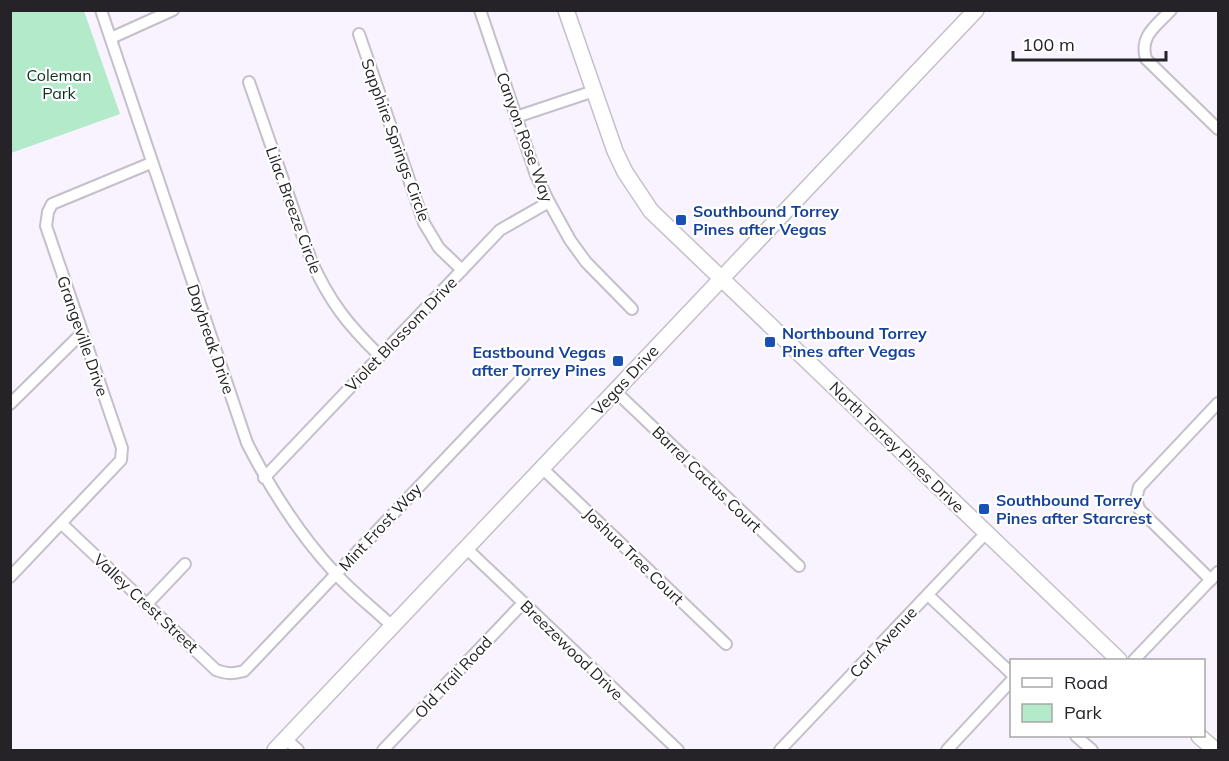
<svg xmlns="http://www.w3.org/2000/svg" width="1229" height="761" font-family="Mulish,sans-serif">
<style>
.green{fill:#b3eac9}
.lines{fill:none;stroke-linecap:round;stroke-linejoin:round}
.minor-casing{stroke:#c5bfca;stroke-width:14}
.secondary-casing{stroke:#c5bfca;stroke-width:18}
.minor{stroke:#fff;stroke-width:10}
.secondary{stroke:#fff;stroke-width:15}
.transit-dot{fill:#1a4fb4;stroke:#fff;stroke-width:2}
.labels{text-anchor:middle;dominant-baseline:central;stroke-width:4.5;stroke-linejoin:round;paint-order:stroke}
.park-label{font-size:16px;fill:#0b321f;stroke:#fff}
.street-label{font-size:16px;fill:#252327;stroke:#fff}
.transit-label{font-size:16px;font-weight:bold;fill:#164399;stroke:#fff;text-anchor:start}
</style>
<rect width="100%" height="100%" fill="#f8f3fe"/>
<!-- green -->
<path class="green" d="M 10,11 L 84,11 L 120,114 L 11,153 Z"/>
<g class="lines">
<!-- minor casing -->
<g class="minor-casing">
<g id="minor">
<path d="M 101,10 L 247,443 C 271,490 299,534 335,573 C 352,592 373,608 392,626"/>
<path d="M 480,10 L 536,175 L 549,202 L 570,240 L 586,262 L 632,309"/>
<path d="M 1171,10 C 1156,26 1139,36 1146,59 L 1218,129"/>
<path d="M 359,34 L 424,223 L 439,248 L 462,270"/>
<path d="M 111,38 L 173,10"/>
<path d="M 249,82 L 311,260 C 329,301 348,325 380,356"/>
<path d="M 516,117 L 594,91"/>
<path d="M 615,391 L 799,566"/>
<path d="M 10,404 L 82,333"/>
<path d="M 542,468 L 726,644"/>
<path d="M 264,478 L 500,230 L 549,202"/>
<path d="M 62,524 L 216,670 C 227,674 233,674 244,671 L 524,376"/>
<path d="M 466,548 L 678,750"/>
<path d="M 10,577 L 121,460 L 122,448 L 46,226 L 48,212 L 52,204 L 151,163"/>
<path d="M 1211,580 L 1139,509 L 1136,499 L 1139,487 L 1218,403"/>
<path d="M 928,595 L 1012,674"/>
<path d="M 147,604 L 185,564"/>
<path d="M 1134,660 L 1218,572"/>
<path d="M 1076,736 L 1092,750"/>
<path d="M 286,739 L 298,750"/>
<path d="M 383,750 L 523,603"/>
<path d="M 780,750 L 986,533"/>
<path d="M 947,750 L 1012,680"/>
</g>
</g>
<!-- secondary casing -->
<g class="secondary-casing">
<g id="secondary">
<path d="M 566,10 L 615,151 L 625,172 L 651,211 L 1119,660"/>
<path d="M 1199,736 L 1215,750"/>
<path d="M 275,750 L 976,10"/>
</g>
</g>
<!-- minor -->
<use href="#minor" class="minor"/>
<!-- secondary -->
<use href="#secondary" class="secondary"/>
</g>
<!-- markers -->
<g class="transit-dot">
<rect x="675" y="214" width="12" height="12" rx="3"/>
<rect x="764" y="336" width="12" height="12" rx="3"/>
<rect x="612" y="355" width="12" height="12" rx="3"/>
<rect x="978" y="503" width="12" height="12" rx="3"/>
</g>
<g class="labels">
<!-- park labels -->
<g class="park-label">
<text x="59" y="75">Coleman<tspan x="59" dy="18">Park</tspan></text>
</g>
<!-- street labels -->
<g class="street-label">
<text transform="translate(525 137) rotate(70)">Canyon Rose Way</text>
<text transform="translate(396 140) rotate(70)">Sapphire Springs Circle</text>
<text transform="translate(294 210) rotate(70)">Lilac Breeze Circle</text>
<text transform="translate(401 334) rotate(-46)">Violet Blossom Drive</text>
<text transform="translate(83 336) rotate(71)">Grangeville Drive</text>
<text transform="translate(211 339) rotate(71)">Daybreak Drive</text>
<text transform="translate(625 380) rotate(-47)">Vegas Drive</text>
<text transform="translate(897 447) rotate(44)">North Torrey Pines Drive</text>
<text transform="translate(707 479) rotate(44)">Barrel Cactus Court</text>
<text transform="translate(380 527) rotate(-47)">Mint Frost Way</text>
<text transform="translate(634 556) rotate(44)">Joshua Tree Court</text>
<text transform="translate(146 603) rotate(43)">Valley Crest Street</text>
<text transform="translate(883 642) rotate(-47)">Carl Avenue</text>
<text transform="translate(572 650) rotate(44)">Breezewood Drive</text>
<text transform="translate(453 677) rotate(-47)">Old Trail Road</text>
</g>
<!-- transit labels -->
<g class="transit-label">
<text x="693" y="211">Southbound Torrey<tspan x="693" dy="18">Pines after Vegas</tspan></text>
<text x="782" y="333">Northbound Torrey<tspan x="782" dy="18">Pines after Vegas</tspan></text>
<text x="606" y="352" text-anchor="end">Eastbound Vegas<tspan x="606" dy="18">after Torrey Pines</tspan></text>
<text x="996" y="500">Southbound Torrey<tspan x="996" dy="18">Pines after Starcrest</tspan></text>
</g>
</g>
<!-- border -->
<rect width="1229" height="761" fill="none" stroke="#252327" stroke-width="24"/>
<!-- legend -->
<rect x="1010" y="659" width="195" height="78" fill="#ffffff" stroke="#a8a7a9" stroke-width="1.5"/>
<rect x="1022" y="678" width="30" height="9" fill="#ffffff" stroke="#a8a7a9" stroke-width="1.5"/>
<text x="1064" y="689" font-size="18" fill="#252327">Road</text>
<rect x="1022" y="704" width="30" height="18" fill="#b3eac9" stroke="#a8a7a9" stroke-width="1.5"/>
<text x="1064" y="719" font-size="18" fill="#252327">Park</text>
<!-- scale -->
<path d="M1013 51v9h153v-9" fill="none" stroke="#252327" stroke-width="3"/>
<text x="1022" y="51" font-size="18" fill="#252327" stroke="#ffffff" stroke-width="4.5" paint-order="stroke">100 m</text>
</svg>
